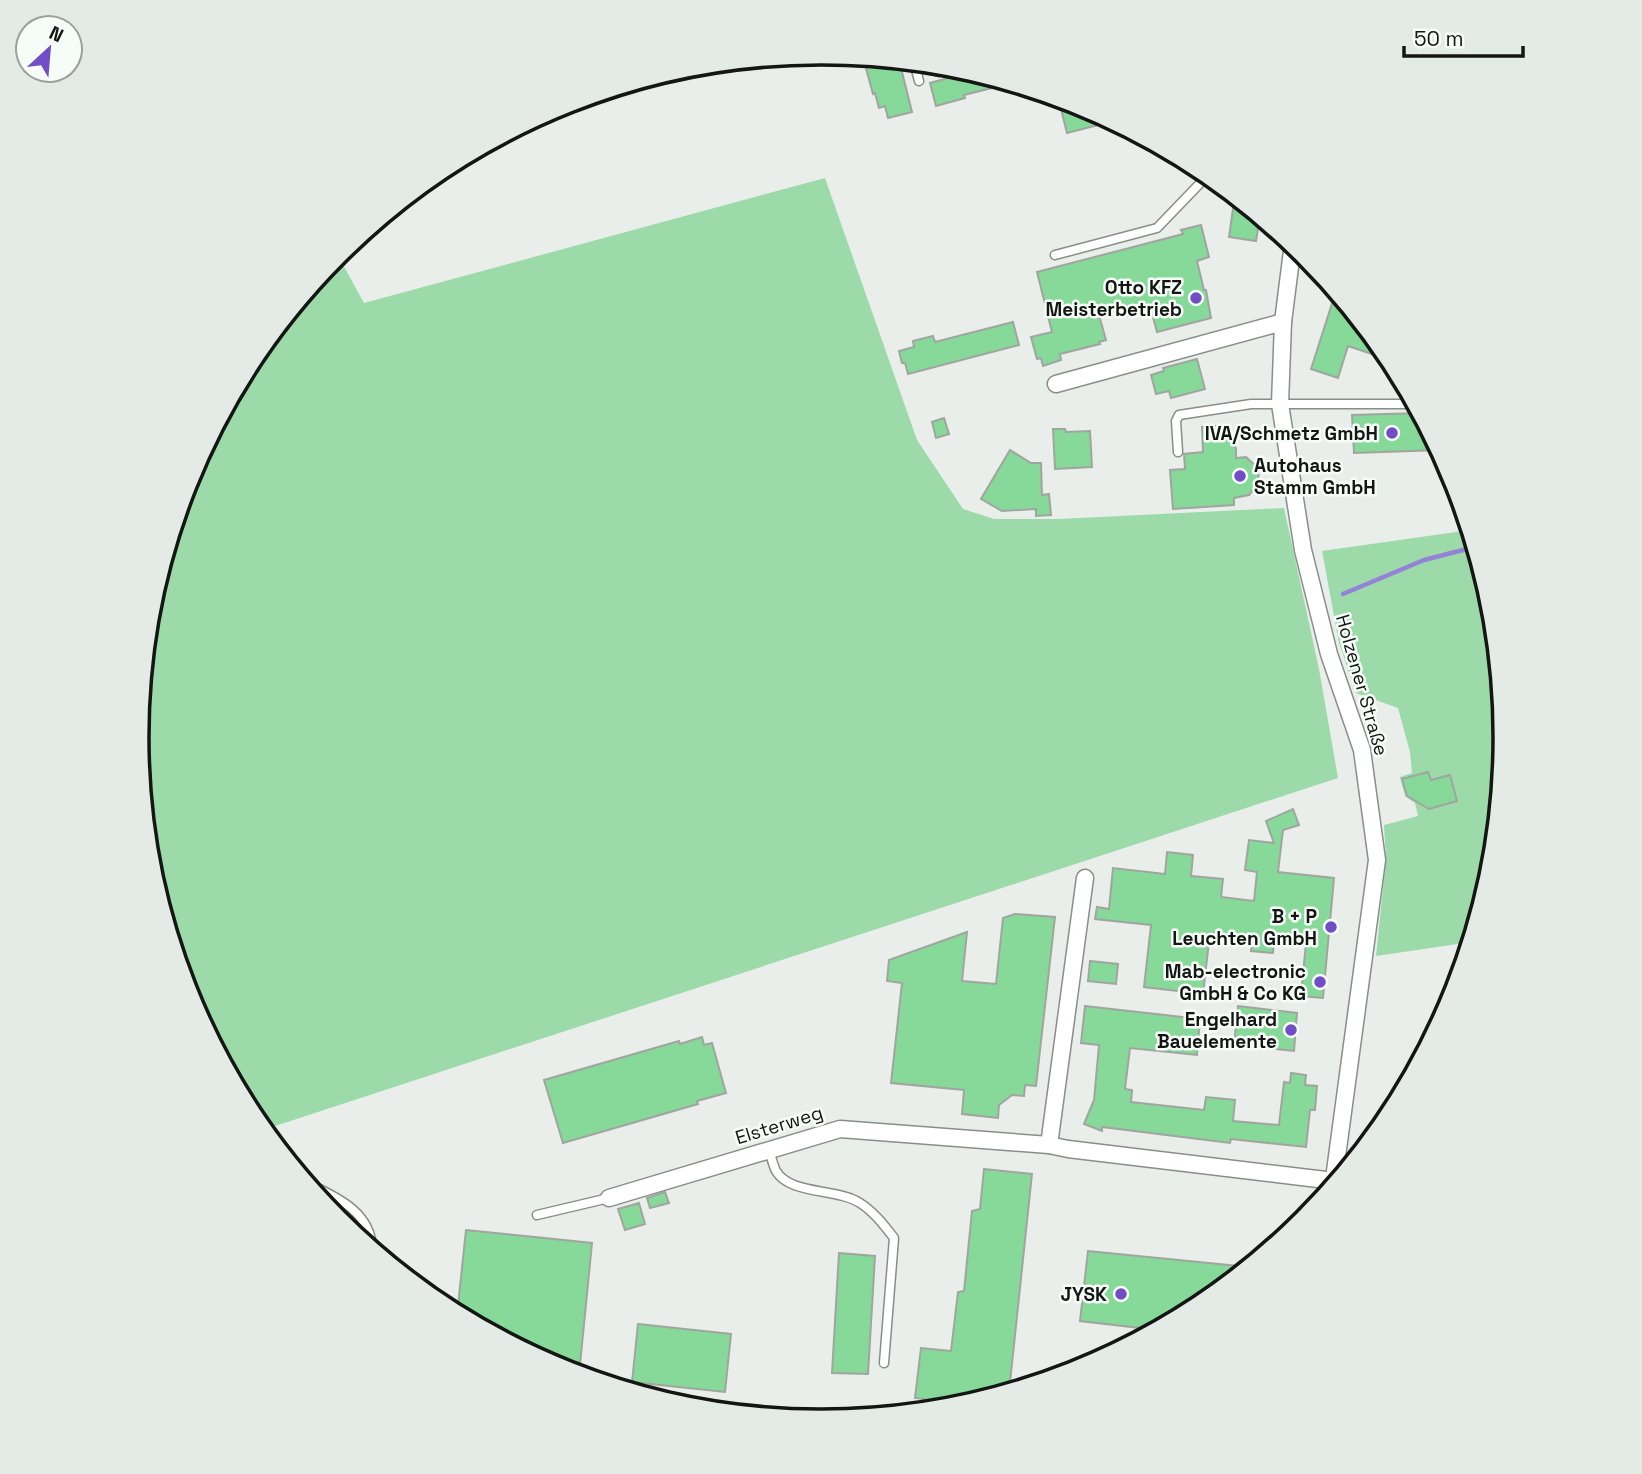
<svg xmlns="http://www.w3.org/2000/svg" width="1642" height="1474" font-family="'Space Grotesk',sans-serif">
<style>
.green{fill:#9cdaa9}
.lines{fill:none;stroke-linecap:round;stroke-linejoin:round}
.stream{stroke:#9482d6;stroke-width:4.5}
.building{fill:#86d998;stroke:#a0a5a0;stroke-width:2}
.lane-casing{stroke:#898e8a;stroke-width:11}
.street-casing{stroke:#898e8a;stroke-width:19}
.lane{stroke:#fff;stroke-width:8}
.street{stroke:#fff;stroke-width:16}
.poi-dot{fill:#714dc6;stroke:#f6fcf7;stroke-width:2.5}
.labels{text-anchor:middle;dominant-baseline:central;stroke-width:5;stroke-linejoin:round;paint-order:stroke}
.poi-label{font-size:19px;font-weight:bold;fill:#141614;stroke:#f6fcf7;text-anchor:end}
.street-label{font-size:19px;fill:#141614;stroke:#f6fcf7}
.rim{fill:none;stroke:#141614;stroke-width:3.5}
</style>
<rect width="100%" height="100%" fill="#e9eeea"/>
<!-- green -->
<g class="green">
<path d="M 825,178 L 917,440 L 963,509 L 994,519 L 1059,519 L 1284,508 L 1319,669 L 1338,778 L 263,1130 L 252,1117 L 188,999 L 150,870 L 137,737 L 150,603 L 189,475 L 252,356 L 337,254 L 364,303 Z"/>
<path d="M 1470,530 L 1492,604 L 1505,737 L 1492,871 L 1471,942 L 1376,956 L 1386,859 L 1384,825 L 1418,816 L 1415,803 L 1405,796 L 1400,777 L 1412,773 L 1410,752 L 1398,708 L 1356,693 L 1339,643 L 1322,551 Z"/>
</g>
<g class="lines">
<!-- stream -->
<path class="stream" d="M 1343,594 L 1424,560 L 1467,549 L 1477,554"/>
</g>
<!-- building -->
<g class="building">
<path d="M 863,57 L 899,60 L 912,112 L 888,118 L 885,106 L 879,108 L 875,93 L 873,94 Z"/>
<path d="M 970,70 L 994,78 L 996,87 L 964,95 L 965,98 L 936,106 L 930,83 L 959,75 L 958,73 Z"/>
<path d="M 1058,97 L 1083,105 L 1114,121 L 1067,133 Z"/>
<path d="M 1235,195 L 1260,216 L 1256,241 L 1229,237 Z"/>
<path d="M 1201,225 L 1209,257 L 1197,261 L 1204,290 L 1206,290 L 1211,318 L 1157,332 L 1151,310 L 1128,316 L 1126,308 L 1099,315 L 1106,340 L 1099,342 L 1100,344 L 1060,354 L 1061,360 L 1043,366 L 1041,358 L 1037,359 L 1031,337 L 1052,332 L 1037,272 L 1183,234 L 1181,230 Z"/>
<path d="M 1336,291 L 1390,357 L 1393,361 L 1348,346 L 1338,378 L 1311,369 Z"/>
<path d="M 1013,322 L 1019,345 L 908,374 L 905,363 L 902,363 L 899,351 L 914,347 L 913,341 L 933,336 L 935,342 Z"/>
<path d="M 1197,359 L 1205,389 L 1171,398 L 1169,391 L 1156,394 L 1151,375 L 1164,371 L 1163,368 Z"/>
<path d="M 1420,413 L 1440,450 L 1354,453 L 1352,415 Z"/>
<path d="M 944,418 L 949,434 L 936,438 L 932,422 Z"/>
<path d="M 1227,425 L 1228,440 L 1236,448 L 1236,458 L 1246,457 L 1258,468 L 1259,483 L 1249,495 L 1234,498 L 1234,505 L 1173,509 L 1170,470 L 1185,469 L 1184,454 L 1203,452 L 1202,427 Z"/>
<path d="M 1053,429 L 1065,429 L 1066,432 L 1090,431 L 1092,467 L 1055,469 Z"/>
<path d="M 1010,450 L 1031,463 L 1041,463 L 1042,495 L 1049,494 L 1051,515 L 1036,516 L 1036,509 L 1002,511 L 981,499 Z"/>
<path d="M 1428,772 L 1431,780 L 1450,775 L 1457,801 L 1429,809 L 1407,796 L 1402,779 Z"/>
<path d="M 1293,809 L 1299,825 L 1283,830 L 1278,872 L 1334,878 L 1323,998 L 1301,996 L 1306,942 L 1274,939 L 1273,953 L 1251,951 L 1253,937 L 1210,933 L 1203,994 L 1144,987 L 1151,925 L 1095,919 L 1097,907 L 1109,909 L 1113,868 L 1165,874 L 1167,852 L 1193,855 L 1191,876 L 1223,879 L 1221,897 L 1254,901 L 1257,872 L 1245,870 L 1249,840 L 1274,843 L 1266,821 Z"/>
<path d="M 1015,914 L 1055,917 L 1036,1086 L 1025,1085 L 1024,1096 L 1012,1095 L 999,1105 L 998,1118 L 962,1114 L 964,1090 L 891,1083 L 902,983 L 887,981 L 889,960 L 967,932 L 962,981 L 996,984 L 1003,918 Z"/>
<path d="M 1090,961 L 1118,964 L 1116,984 L 1088,981 Z"/>
<path d="M 1085,1006 L 1200,1019 L 1197,1055 L 1130,1048 L 1125,1089 L 1132,1090 L 1131,1102 L 1204,1110 L 1206,1097 L 1235,1100 L 1233,1121 L 1279,1125 L 1284,1082 L 1290,1083 L 1291,1073 L 1306,1075 L 1305,1085 L 1317,1086 L 1315,1110 L 1310,1110 L 1306,1147 L 1231,1139 L 1230,1143 L 1102,1127 L 1102,1131 L 1084,1124 L 1094,1100 L 1099,1045 L 1081,1043 Z"/>
<path d="M 1238,1006 L 1297,1013 L 1294,1051 L 1234,1045 Z"/>
<path d="M 702,1037 L 704,1045 L 712,1043 L 726,1093 L 697,1101 L 698,1104 L 563,1143 L 544,1080 L 679,1041 L 680,1044 Z"/>
<path d="M 984,1169 L 1032,1174 L 1009,1392 L 944,1409 L 945,1402 L 915,1398 L 921,1348 L 951,1351 L 958,1292 L 964,1291 L 972,1211 L 980,1209 Z"/>
<path d="M 665,1192 L 669,1203 L 650,1208 L 647,1198 Z"/>
<path d="M 639,1203 L 645,1224 L 625,1230 L 618,1209 Z"/>
<path d="M 466,1230 L 592,1243 L 579,1375 L 559,1369 L 457,1315 Z"/>
<path d="M 1088,1251 L 1249,1267 L 1201,1306 L 1157,1330 L 1080,1321 Z"/>
<path d="M 839,1253 L 875,1256 L 868,1374 L 832,1373 Z"/>
<path d="M 638,1324 L 731,1334 L 725,1392 L 632,1382 Z"/>
</g>
<g class="lines">
<!-- lane casing -->
<g class="lane-casing">
<g id="lane">
<path d="M 914,62 L 919,81"/>
<path d="M 924,63 L 931,70 L 939,72"/>
<path d="M 1055,255 L 1157,228 L 1209,174"/>
<path d="M 1178,452 L 1176,421 L 1179,415 L 1251,404 L 1415,404"/>
<path d="M 769,1150 C 771,1156 773,1165 776,1171 C 790,1195 837,1188 860,1203 C 874,1212 884,1225 894,1238 L 884,1363"/>
<path d="M 305,1182 C 334,1196 372,1211 372,1250"/>
<path d="M 537,1215 L 609,1198"/>
</g>
</g>
<!-- street casing -->
<g class="street-casing">
<g id="street">
<path d="M 1293,243 L 1283,322 L 1280,404 L 1303,550 L 1329,654 L 1362,750 L 1377,860 L 1333,1186"/>
<path d="M 1056,384 L 1283,322"/>
<path d="M 1049,1145 L 1085,878"/>
<path d="M 609,1198 L 840,1129 L 1049,1145 L 1068,1149 L 1334,1181"/>
</g>
</g>
<!-- lane -->
<use href="#lane" class="lane"/>
<!-- street -->
<use href="#street" class="street"/>
</g>
<!-- markers -->
<g class="poi-dot">
<circle cx="1196" cy="298" r="7"/>
<circle cx="1392" cy="433" r="7"/>
<circle cx="1240" cy="476" r="7"/>
<circle cx="1331" cy="927" r="7"/>
<circle cx="1320" cy="982" r="7"/>
<circle cx="1291" cy="1030" r="7"/>
<circle cx="1121" cy="1294" r="7"/>
</g>
<g class="labels">
<!-- poi labels -->
<g class="poi-label">
<text x="1182" y="287">Otto KFZ<tspan x="1182" dy="22">Meisterbetrieb</tspan></text>
<text x="1378" y="433">IVA/Schmetz GmbH</text>
<text x="1254" y="465" text-anchor="start">Autohaus<tspan x="1254" dy="22">Stamm GmbH</tspan></text>
<text x="1317" y="916">B + P<tspan x="1317" dy="22">Leuchten GmbH</tspan></text>
<text x="1306" y="971">Mab-electronic<tspan x="1306" dy="22">GmbH &amp; Co KG</tspan></text>
<text x="1277" y="1019">Engelhard<tspan x="1277" dy="22">Bauelemente</tspan></text>
<text x="1107" y="1294">JYSK</text>
</g>
<!-- street labels -->
<g class="street-label">
<text transform="translate(1362 685) rotate(74)">Holzener Straße</text>
<text transform="translate(779 1125) rotate(-17)">Elsterweg</text>
</g>
</g>
<!-- crop -->
<path d="M0 0H1642V1474H0ZM149 737a672 672 0 1 1 1344 0a672 672 0 1 1-1344 0Z" fill="#e4eae5" fill-rule="evenodd"/>
<path class="rim" d="M149 737a672 672 0 1 1 1344 0a672 672 0 1 1-1344 0Z"/>
<!-- north arrow -->
<g transform="translate(49 49) rotate(26)"><circle r="33" fill="#f6fcf7" stroke="#9ca09c" stroke-width="2"/>
<path d="M0-5L12 26L0 18L-12 26Z" fill="#714dc6"/>
<text y="-10" font-size="19" font-weight="bold" text-anchor="middle" fill="#141614">N</text>
</g>
<!-- scale -->
<path d="M1404 46v10h119v-10" fill="none" stroke="#141614" stroke-width="3.5"/>
<text x="1414" y="46" font-size="21" fill="#141614" stroke="#f6fcf7" stroke-width="5" paint-order="stroke">50 m</text>
</svg>
